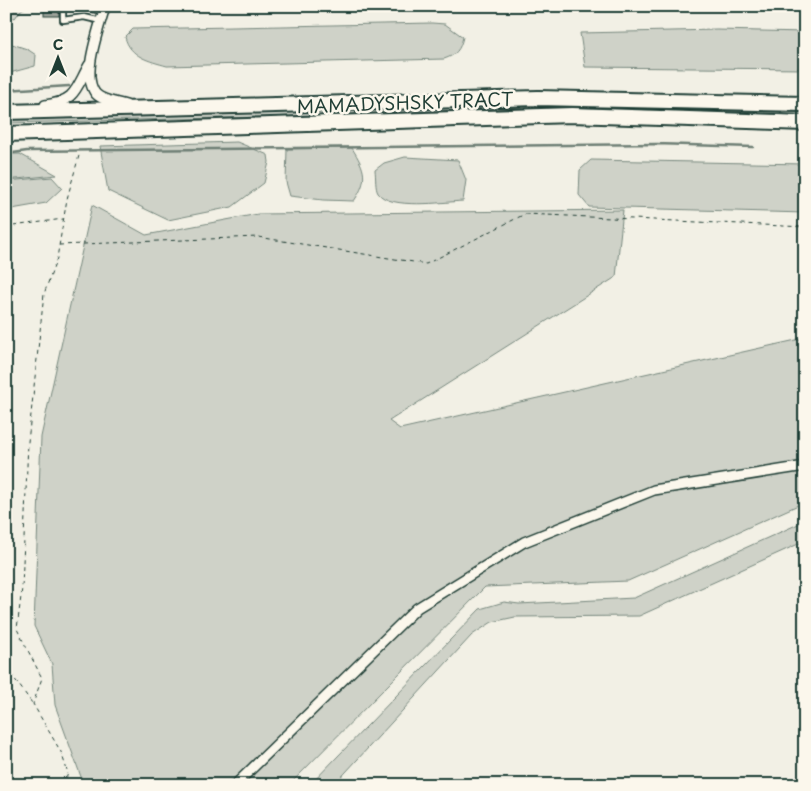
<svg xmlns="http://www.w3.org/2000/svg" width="811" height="791" font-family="'Playpen Sans',sans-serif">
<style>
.green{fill:#cfd2c8;stroke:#77887e}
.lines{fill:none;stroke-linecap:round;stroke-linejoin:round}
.stream{stroke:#6e7f75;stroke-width:2.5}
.service-casing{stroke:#1f3d34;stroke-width:8}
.minor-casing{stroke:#1f3d34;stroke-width:12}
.primary-casing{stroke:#1f3d34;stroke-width:18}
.path{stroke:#1f3d34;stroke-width:1;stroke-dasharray:4 4;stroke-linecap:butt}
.service{stroke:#fbf7ec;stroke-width:4.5}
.minor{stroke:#fbf7ec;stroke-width:9}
.primary{stroke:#fbf7ec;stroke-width:14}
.wall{fill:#9da39a;stroke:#1f3d34}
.building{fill:#b7beb3;stroke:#1f3d34}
.labels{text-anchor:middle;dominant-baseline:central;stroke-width:5;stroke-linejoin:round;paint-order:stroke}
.street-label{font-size:18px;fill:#1f3d34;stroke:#fbf7ec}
</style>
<rect width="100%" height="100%" fill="#f2f0e5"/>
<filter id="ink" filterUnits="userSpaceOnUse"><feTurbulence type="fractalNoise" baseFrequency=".02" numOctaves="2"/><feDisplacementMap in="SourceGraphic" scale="10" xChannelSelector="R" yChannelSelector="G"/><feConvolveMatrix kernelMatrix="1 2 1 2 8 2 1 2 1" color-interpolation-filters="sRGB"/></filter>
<g filter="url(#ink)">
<!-- green -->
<g class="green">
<path d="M 6,6 L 28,6 L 21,10 L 15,18 L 6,15 Z"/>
<path d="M 432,23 L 445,24 L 463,37 C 460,50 456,55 444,59 L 167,66 C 149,61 130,57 125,37 L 133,29 Z"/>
<path d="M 717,30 L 805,32 L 805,69 L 585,67 L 580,33 Z"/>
<path d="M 6,42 L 27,49 L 36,55 L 35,66 L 6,74 Z"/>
<path d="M 578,106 L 805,110 L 805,113 L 647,109 L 560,110 L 6,123 L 6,119 L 76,116 Z"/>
<path d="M 237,142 L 268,155 L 269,162 L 264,183 L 232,207 L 168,220 L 108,191 L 100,146 Z"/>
<path d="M 352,148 C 365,169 369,179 354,201 L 323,200 L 290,196 L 286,182 L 287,149 Z"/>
<path d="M 6,154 L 20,154 L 57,175 L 6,180 Z"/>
<path d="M 405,157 L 458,160 L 466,180 L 463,201 C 443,202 390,210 378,193 C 375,188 376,177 375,170 L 384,163 Z"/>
<path d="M 591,160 L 805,164 L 805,213 L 589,207 L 579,195 L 580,170 Z"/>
<path d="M 52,177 L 62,188 L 46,203 L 6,210 L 6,181 Z"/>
<path d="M 92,205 L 146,235 L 258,214 L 623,210 L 616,277 L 389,421 L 400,429 L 805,338 L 805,502 L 628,581 L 485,587 L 289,785 L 84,785 L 55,705 L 52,664 L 34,626 L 41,437 Z"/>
<path d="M 805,521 L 805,541 L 639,616 L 515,617 L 492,622 L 472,635 L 334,785 L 310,785 L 480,609 L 504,602 L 519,604 L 634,598 Z"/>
</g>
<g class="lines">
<!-- stream -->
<g class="stream">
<path d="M 6,90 L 69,86"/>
<path d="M 6,154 L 27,151 L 657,144 L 753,147"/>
</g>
<!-- service casing -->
<g class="service-casing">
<g id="service">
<path d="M 63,6 L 63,20 L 84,17 L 101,21"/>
<path d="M 81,6 L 104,12"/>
</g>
</g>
<!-- minor casing -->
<g class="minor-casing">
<g id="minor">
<path d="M 105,6 C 100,27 80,76 96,94 C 103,101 116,102 126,105"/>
<path d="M 45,105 C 76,101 75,90 89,65"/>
<path d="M 235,785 L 417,608 L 524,542 L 654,490 L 805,466"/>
</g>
</g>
<!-- primary casing -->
<g class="primary-casing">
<g id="primary">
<path d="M 6,112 L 538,98 L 805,104"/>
<path d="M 6,134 L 572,115 L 805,123"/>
</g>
</g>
<!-- path -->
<g class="path">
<path d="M 6,227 L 63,219"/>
<path d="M 59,245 L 258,237 L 426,264 L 525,214 L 805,227"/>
<path d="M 6,667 L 32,703"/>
<path d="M 64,785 L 68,773 L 61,752 L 33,704 L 42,678 L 17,629 L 22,588 L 28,442 L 44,294 L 57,258 L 67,199 L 80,152"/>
</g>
<!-- service -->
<use href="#service" class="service"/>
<!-- minor -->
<use href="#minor" class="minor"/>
<!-- primary -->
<use href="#primary" class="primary"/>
</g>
<!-- wall -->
<rect class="wall" x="44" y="6" width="15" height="10"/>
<!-- building -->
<rect class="building" x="44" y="6" width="15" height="4"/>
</g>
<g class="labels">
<!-- street labels -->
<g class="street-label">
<text transform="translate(405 102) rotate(-2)">MAMADYSHSKY TRACT</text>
</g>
</g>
<!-- margin -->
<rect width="811" height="791" fill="none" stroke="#fbf7ec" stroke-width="25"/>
<rect x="12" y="12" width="786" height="766" fill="none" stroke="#1f3d34" stroke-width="2" filter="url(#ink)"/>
<!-- north arrow -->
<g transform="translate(58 58)" stroke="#fbf7ec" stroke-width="4" paint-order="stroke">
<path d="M0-4L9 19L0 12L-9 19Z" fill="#1f3d34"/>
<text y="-8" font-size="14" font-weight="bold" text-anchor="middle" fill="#1f3d34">С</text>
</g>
</svg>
